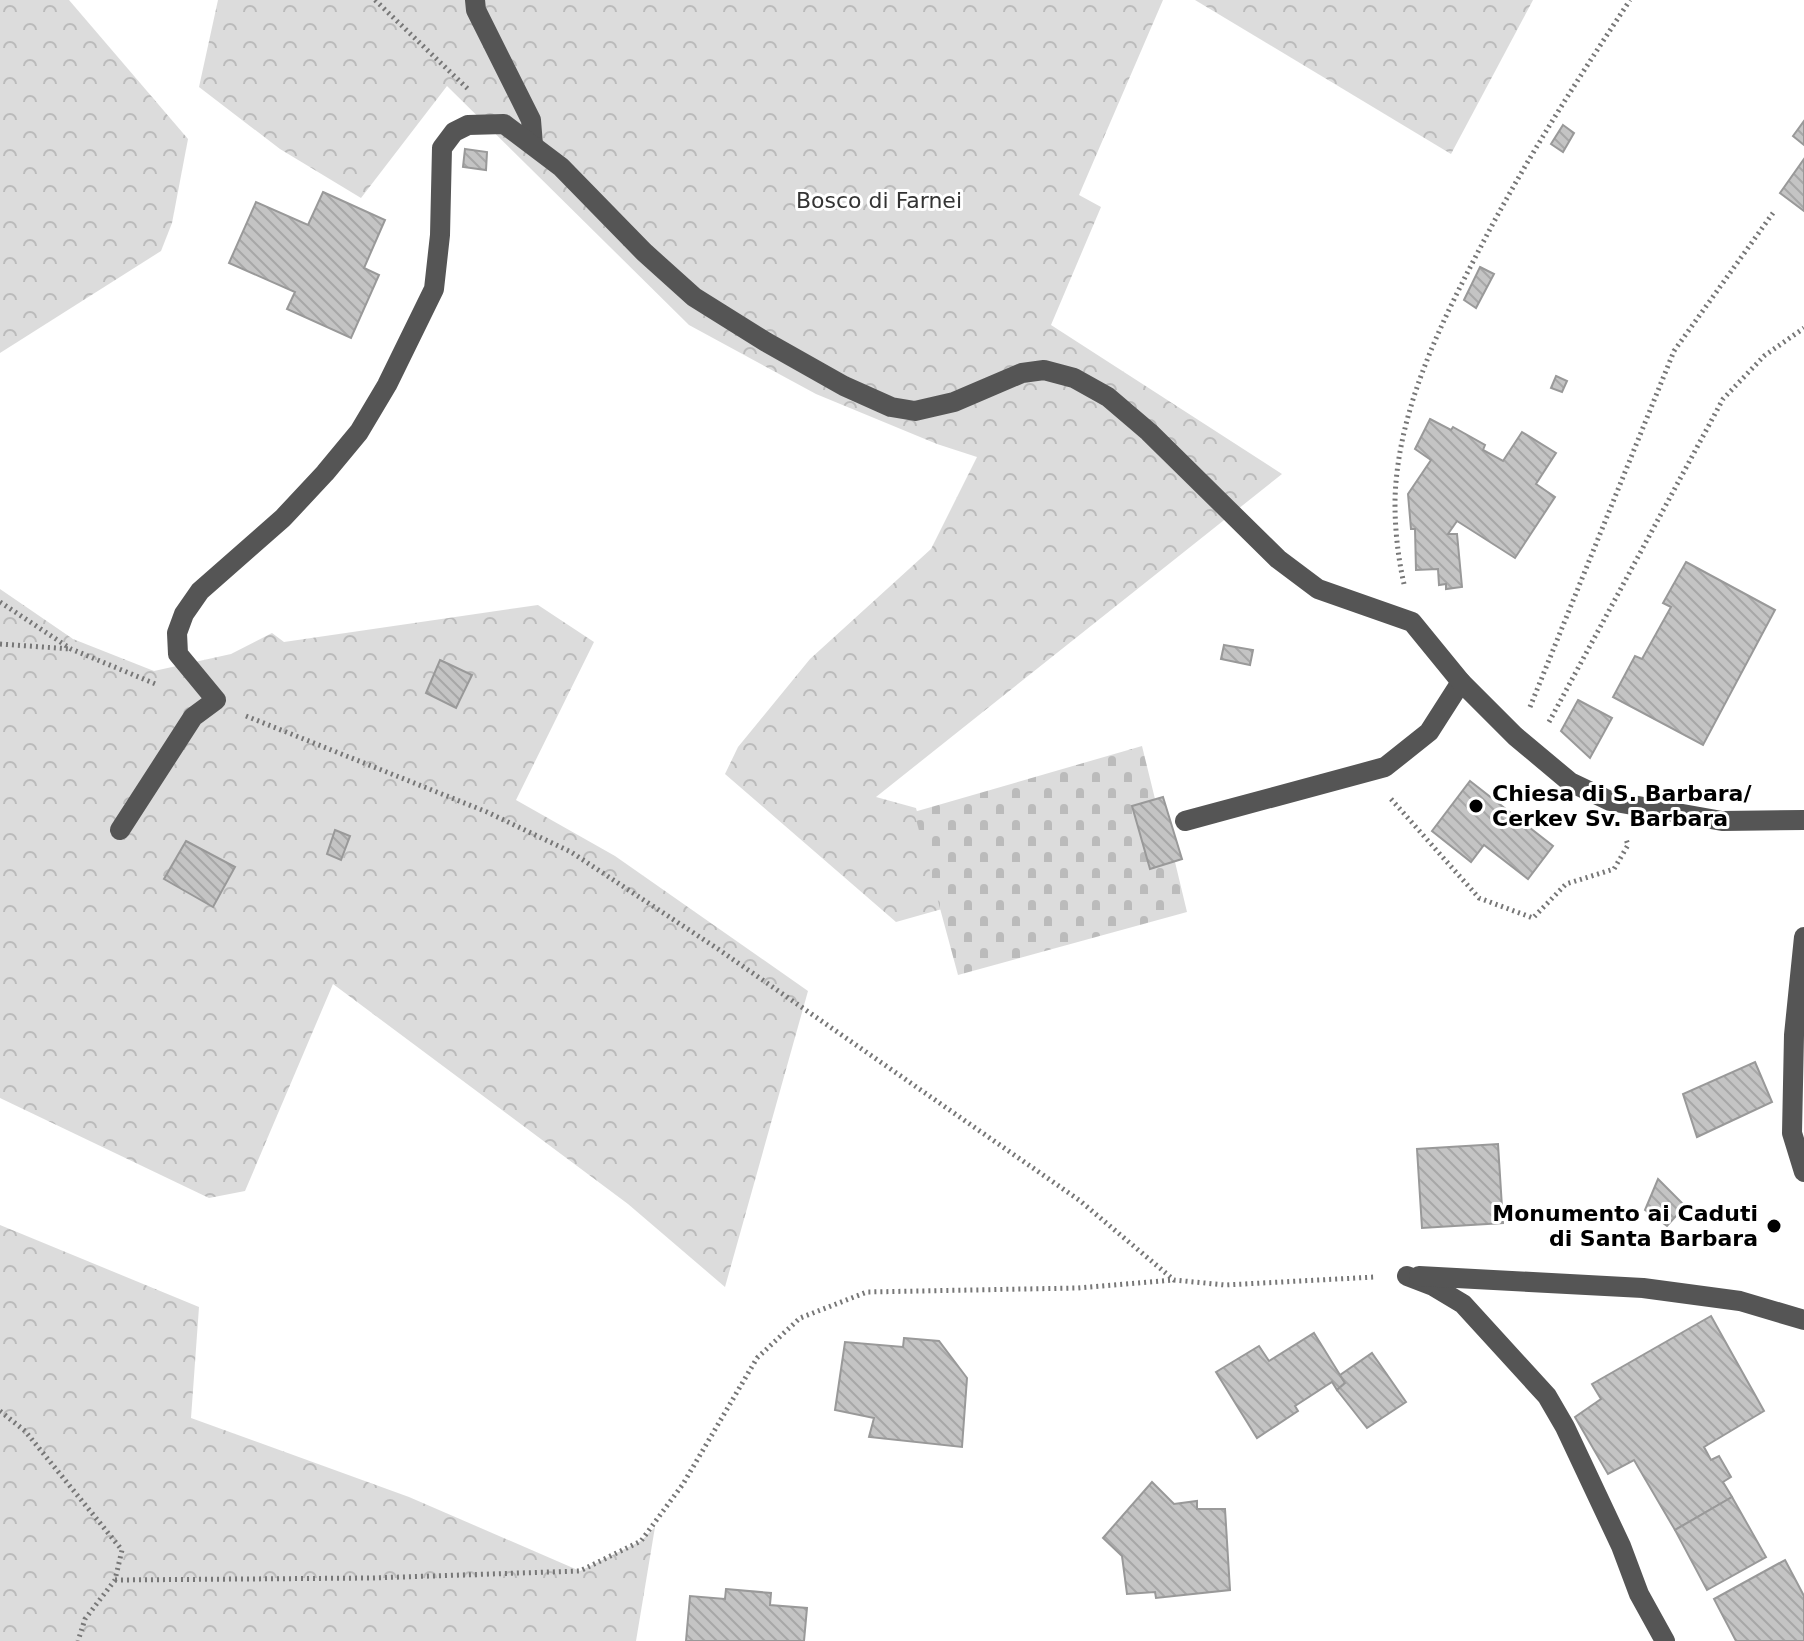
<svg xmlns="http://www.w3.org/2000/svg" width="1804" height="1641" font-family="'DejaVu Sans',sans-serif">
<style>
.forest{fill:url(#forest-crowns)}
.cemetery{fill:url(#cemetery-stones)}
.building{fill:url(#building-back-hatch);stroke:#999;stroke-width:2}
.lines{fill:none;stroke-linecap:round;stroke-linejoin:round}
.path{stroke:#777;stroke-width:5;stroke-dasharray:2 4;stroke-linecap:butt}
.minor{stroke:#555;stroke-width:20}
.poi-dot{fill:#000;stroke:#fff;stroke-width:3}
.labels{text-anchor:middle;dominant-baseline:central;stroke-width:6;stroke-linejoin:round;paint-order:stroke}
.park-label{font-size:22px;fill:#333;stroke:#fff}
.poi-label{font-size:22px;font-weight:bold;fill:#000;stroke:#fff;text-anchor:start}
</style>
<defs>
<pattern id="forest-crowns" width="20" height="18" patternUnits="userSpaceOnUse" patternTransform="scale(2)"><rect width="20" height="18" fill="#dcdcdc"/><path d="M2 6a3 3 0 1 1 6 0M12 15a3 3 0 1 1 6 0" fill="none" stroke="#bbb"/></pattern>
<pattern id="cemetery-stones" width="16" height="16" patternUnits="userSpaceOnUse" patternTransform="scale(2)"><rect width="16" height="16" fill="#dcdcdc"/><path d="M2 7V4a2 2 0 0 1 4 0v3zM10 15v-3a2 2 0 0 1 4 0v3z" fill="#bbb"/></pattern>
<pattern id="building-back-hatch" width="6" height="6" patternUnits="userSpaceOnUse" patternTransform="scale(2)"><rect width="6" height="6" fill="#c4c4c4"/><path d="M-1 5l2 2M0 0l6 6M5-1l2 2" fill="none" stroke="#a7a7a7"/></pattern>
</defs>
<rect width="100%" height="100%" fill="#fff"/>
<!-- forest -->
<g class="forest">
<path d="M 0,0 L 69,0 L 188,139 L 172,223 L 161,251 L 0,353 Z"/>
<path d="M 218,0 L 1163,0 L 1079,195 L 1101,207 L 1051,325 L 1282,474 L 876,797 L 916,808 L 942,909 L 896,922 L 725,774 L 738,747 L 810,659 L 931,549 L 977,457 L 937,444 L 816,394 L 689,325 L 447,86 L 361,198 L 280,149 L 199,87 Z"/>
<path d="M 1195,0 L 1533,0 L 1451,154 Z"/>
<path d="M 0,589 L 73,639 L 154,671 L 231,654 L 272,633 L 284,642 L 538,605 L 594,642 L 516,800 L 615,856 L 808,991 L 725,1287 L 628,1204 L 333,984 L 245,1191 L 209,1198 L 0,1098 Z"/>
<path d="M 0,1225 L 199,1307 L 191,1418 L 409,1497 L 580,1571 L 641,1541 L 655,1527 L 636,1641 L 0,1641 Z"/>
</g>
<!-- cemetery -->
<path class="cemetery" d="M 1142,746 L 1155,799 L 1163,797 L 1181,859 L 1175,862 L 1187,912 L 958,975 L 914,812 Z"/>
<!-- building -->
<g class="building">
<path d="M 1804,121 L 1804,145 L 1793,136 Z"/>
<path d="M 1563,125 L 1574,133 L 1563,152 L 1551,144 Z"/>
<path d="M 465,149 L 487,152 L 486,170 L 463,167 Z"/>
<path d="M 1804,159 L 1804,211 L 1780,193 Z"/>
<path d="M 323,192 L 385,220 L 364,268 L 379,275 L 351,338 L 287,309 L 295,292 L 229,263 L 256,202 L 308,225 Z"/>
<path d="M 1480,267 L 1494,274 L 1476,308 L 1464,300 Z"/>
<path d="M 1556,376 L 1567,381 L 1562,392 L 1551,388 Z"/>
<path d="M 1430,419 L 1451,430 L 1453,427 L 1485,445 L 1483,450 L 1503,461 L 1522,432 L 1556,453 L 1536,484 L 1555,497 L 1515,558 L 1457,521 L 1448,534 L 1457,534 L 1462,587 L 1446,589 L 1446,584 L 1439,585 L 1438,569 L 1416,570 L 1415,529 L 1411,529 L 1408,494 L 1431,460 L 1415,449 Z"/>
<path d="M 1686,562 L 1775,610 L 1703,745 L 1613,697 L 1635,656 L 1642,659 L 1671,607 L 1663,603 Z"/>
<path d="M 1224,645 L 1253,650 L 1250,665 L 1221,659 Z"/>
<path d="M 440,660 L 472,675 L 456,708 L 426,693 Z"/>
<path d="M 1578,700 L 1612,718 L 1590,758 L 1561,731 Z"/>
<path d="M 1470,781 L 1553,846 L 1528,879 L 1484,845 L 1471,862 L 1432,831 Z"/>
<path d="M 1163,797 L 1182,859 L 1150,869 L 1132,806 Z"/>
<path d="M 335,830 L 350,836 L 341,860 L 327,854 Z"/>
<path d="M 186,841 L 235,867 L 213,907 L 164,879 Z"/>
<path d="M 1755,1062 L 1772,1102 L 1697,1137 L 1683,1094 Z"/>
<path d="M 1498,1144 L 1503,1223 L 1422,1228 L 1417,1149 Z"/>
<path d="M 1658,1179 L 1685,1206 L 1667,1226 L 1645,1210 Z"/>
<path d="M 1711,1316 L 1764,1411 L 1704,1447 L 1711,1460 L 1719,1456 L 1731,1477 L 1723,1482 L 1732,1497 L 1675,1530 L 1634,1460 L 1608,1474 L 1575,1417 L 1601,1399 L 1592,1384 Z"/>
<path d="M 1314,1333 L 1345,1383 L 1337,1390 L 1332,1382 L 1295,1406 L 1298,1411 L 1257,1438 L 1216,1372 L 1259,1346 L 1269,1361 Z"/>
<path d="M 904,1338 L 939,1341 L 967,1378 L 962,1447 L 869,1437 L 874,1418 L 835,1410 L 845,1342 L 903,1347 Z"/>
<path d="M 1372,1353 L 1406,1402 L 1367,1428 L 1337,1390 L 1345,1383 L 1340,1375 Z"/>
<path d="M 1152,1482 L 1174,1504 L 1197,1501 L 1197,1509 L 1225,1509 L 1230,1590 L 1156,1598 L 1155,1592 L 1127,1594 L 1122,1556 L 1103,1538 Z"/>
<path d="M 1732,1497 L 1766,1557 L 1707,1590 L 1675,1530 Z"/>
<path d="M 1785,1560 L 1804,1596 L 1804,1641 L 1736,1641 L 1714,1599 Z"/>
<path d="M 726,1589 L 771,1593 L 770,1605 L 807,1608 L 804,1641 L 686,1641 L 690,1596 L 725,1599 Z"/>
</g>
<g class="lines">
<!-- path -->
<g class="path">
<path d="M 375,0 L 469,90"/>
<path d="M 1404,584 C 1397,554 1393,513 1396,482 C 1403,402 1440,325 1477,254 C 1522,166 1575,83 1630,0"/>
<path d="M 0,602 L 71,649 L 158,685"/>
<path d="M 0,644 L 71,649"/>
<path d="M 1530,707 L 1674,351 L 1773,213"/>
<path d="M 246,716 L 487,812 L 571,852 L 718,949 L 1079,1200 L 1174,1280 L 1225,1285 L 1375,1277"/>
<path d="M 1549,722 L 1723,399 L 1764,356 L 1804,328"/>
<path d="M 1391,799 L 1479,898 L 1533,918 L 1566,884 L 1614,869 L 1628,845 L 1626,839"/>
<path d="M 0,1411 L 25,1431 L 122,1550 L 115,1580 L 85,1619 L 78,1641"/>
<path d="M 115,1580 L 372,1578 L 580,1571 L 641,1541 L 683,1484 L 757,1358 L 800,1318 L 867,1292 L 1077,1288 L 1173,1280"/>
</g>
<!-- minor -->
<g class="minor">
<path d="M 475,0 L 476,10 L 531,120 L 533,145"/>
<path d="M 1185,821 L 1385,767 L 1429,732 L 1461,682"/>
<path d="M 120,830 L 193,717 L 216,700 L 178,654 L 177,633 L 184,614 L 200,591 L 283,518 L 325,473 L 359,432 L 387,385 L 434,289 L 440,235 L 442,148 L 454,132 L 468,125 L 504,124 L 561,167 L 644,252 L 694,297 L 766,342 L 844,386 L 891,407 L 915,411 L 954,402 L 1022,373 L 1044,370 L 1074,378 L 1108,397 L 1149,432 L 1278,559 L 1318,589 L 1412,622 L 1461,682 L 1515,736 L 1570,782 L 1610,801 L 1722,821 L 1804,820"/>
<path d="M 1804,937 L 1794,1035 L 1792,1133 L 1804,1172"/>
<path d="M 1407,1276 L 1433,1286 L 1463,1304 L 1547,1396 L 1565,1427 L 1621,1546 L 1639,1594 L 1665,1641"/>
<path d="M 1419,1276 L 1643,1288 L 1740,1301 L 1804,1320"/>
</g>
</g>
<!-- markers -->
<g class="poi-dot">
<circle cx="1476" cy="806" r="8"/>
<circle cx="1774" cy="1226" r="8"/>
</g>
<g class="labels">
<!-- park labels -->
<g class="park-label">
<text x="879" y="200">Bosco di Farnei</text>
</g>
<!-- poi labels -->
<g class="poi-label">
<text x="1492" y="793">Chiesa di S. Barbara/<tspan x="1492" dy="25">Cerkev Sv. Barbara</tspan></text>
<text x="1758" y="1213" text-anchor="end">Monumento ai Caduti<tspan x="1758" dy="25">di Santa Barbara</tspan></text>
</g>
</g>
</svg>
